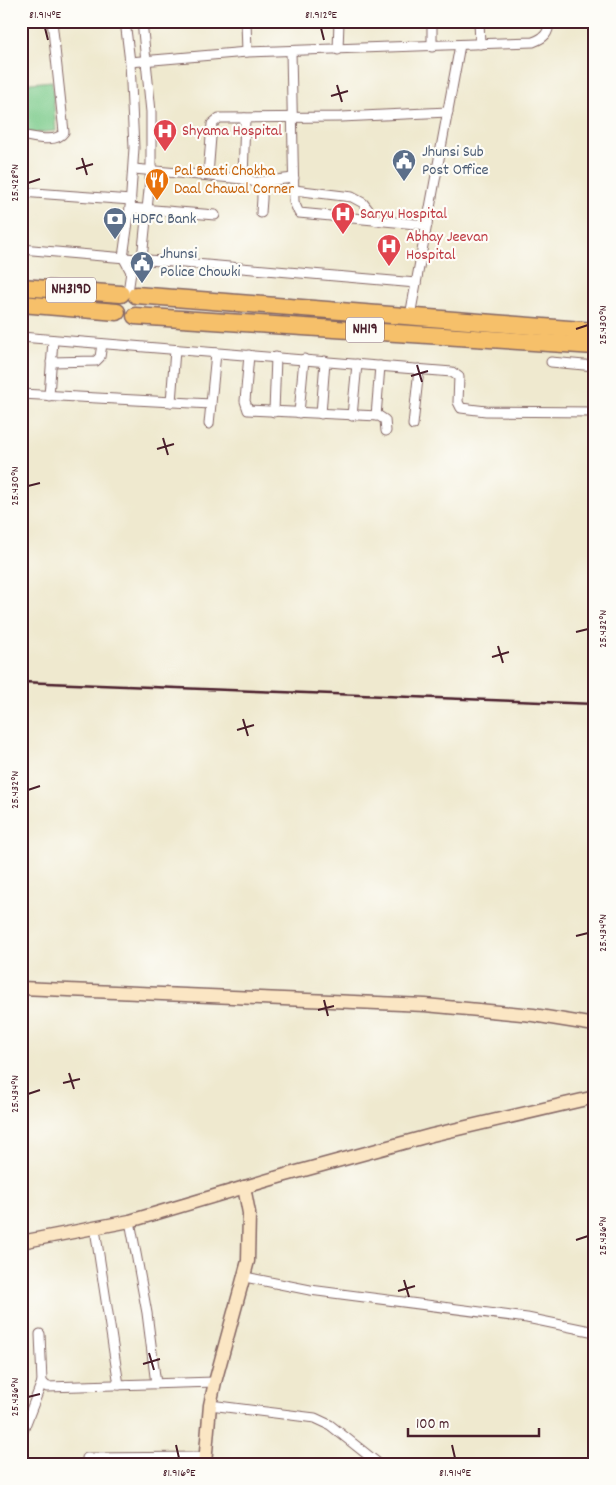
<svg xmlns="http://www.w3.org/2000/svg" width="616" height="1485" font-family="Dekko,sans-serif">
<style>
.green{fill:#7ccb8b;stroke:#63755b}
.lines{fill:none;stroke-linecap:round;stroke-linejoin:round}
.street-casing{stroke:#846664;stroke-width:11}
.secondary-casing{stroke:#846664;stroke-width:15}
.highway-casing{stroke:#846664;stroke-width:19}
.street{stroke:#fff;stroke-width:9}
.secondary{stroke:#fbe6c4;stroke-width:12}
.highway{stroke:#f6c06b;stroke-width:16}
.rail{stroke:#4a1f2b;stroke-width:2.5}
.ticks{fill:none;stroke:#4a1f2b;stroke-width:2}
.labels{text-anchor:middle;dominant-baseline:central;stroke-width:4.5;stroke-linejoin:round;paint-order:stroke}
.shield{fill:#fdfcf7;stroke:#806168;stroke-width:1}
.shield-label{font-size:15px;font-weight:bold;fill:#4a1f2b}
.health-label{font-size:16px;fill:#be3a42;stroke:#fdfcf7;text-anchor:start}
.service-label{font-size:16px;fill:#4e5e75;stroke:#fdfcf7;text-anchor:start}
.food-label{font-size:16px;fill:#c56008;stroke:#fdfcf7;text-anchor:start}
.neatline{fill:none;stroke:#4a1f2b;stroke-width:2}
.ticks-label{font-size:12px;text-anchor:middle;fill:#4a1f2b}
</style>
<rect width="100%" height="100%" fill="#fdfcf7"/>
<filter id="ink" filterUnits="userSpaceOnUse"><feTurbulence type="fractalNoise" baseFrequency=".02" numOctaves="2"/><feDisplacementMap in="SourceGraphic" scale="10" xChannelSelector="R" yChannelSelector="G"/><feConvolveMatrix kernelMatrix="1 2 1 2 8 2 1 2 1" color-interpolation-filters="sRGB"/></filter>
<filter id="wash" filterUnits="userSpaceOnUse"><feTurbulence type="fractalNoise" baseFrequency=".0096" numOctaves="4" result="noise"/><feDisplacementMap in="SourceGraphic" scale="20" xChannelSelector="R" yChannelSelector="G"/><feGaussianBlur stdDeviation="1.12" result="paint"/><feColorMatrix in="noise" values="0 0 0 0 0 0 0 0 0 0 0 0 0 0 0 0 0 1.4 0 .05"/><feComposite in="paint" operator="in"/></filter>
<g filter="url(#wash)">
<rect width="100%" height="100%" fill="#efe9cf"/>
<!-- green -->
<path class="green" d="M 52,81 L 56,131 L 21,134 L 21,84 Z"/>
</g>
<g filter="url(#ink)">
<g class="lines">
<!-- street casing -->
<g class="street-casing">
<g id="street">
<path d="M 125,21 L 130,62 L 134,148 L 130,208 L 123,257 L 131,272"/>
<path d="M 246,21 L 247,52"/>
<path d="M 432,21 L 432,47"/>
<path d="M 479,21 L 480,44"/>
<path d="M 338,50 L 339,21"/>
<path d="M 291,51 L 294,202 L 299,213 L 427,225"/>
<path d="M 130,62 L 247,52 L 533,42 C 544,38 549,34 549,21"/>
<path d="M 21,135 C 34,137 56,144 64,132 L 52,21"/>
<path d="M 134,169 L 243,179 L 245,118"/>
<path d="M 208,175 L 212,124 L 219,118 L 341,117 L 448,112"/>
<path d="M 243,179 C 267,182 262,193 261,213"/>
<path d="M 257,182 L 294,178"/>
<path d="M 294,190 L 352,197 L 363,203 L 377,221"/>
<path d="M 21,192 L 131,200"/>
<path d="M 130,208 L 215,215"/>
<path d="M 21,249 L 416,283"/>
<path d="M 128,292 L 131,272 L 142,259 L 151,170 L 151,112 L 142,21"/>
<path d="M 410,316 L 460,45"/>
<path d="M 21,337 L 452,372 L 459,377 L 458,402 L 461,408 L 486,411 L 595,412"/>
<path d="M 249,355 L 245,401 L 248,410 L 379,416 L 385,420 L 386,431"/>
<path d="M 51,362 L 96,361 L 100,357 L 102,344"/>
<path d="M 551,362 L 595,366"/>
<path d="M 21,394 L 211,404"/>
<path d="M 49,396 L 53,340"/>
<path d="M 171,402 L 175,350"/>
<path d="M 274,412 L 276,357"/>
<path d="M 299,413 L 304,359"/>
<path d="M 321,414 L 325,361"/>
<path d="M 352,416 L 357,364"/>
<path d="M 376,416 L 380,366"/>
<path d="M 209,424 L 216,353"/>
<path d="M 413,425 L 419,369"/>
<path d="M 130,1221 L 147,1313 L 156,1384"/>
<path d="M 95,1229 L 119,1385"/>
<path d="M 245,1277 L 310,1290 L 527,1318 L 595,1332"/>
<path d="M 40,1334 L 42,1382 L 47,1387 L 215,1382"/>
<path d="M 210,1405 L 315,1418 L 330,1425 L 379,1464"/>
<path d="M 21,1436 L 42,1382"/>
<path d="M 87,1458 L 206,1457"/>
</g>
</g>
<!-- secondary casing -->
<g class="secondary-casing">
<g id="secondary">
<path d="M 21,988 L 425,1005 L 533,1015 L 595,1025"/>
<path d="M 21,1242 L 130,1221 L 282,1176 L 432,1135 L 595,1097"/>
<path d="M 205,1464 L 210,1405 L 215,1382 L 248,1261 L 249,1213 L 244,1187"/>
</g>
</g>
<!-- highway casing -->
<g class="highway-casing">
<g id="highway">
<path d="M 21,287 L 121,294"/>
<path d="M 136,295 L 595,331"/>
<path d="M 21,304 L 117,312"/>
<path d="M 135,316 L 595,346"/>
</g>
</g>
<!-- street -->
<use href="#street" class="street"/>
<!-- secondary -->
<use href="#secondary" class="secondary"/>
<!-- highway -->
<use href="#highway" class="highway"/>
<!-- rail -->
<path class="rail" d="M 21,682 L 595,704"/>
</g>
</g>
<!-- ticks -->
<path class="ticks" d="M 45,28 L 48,40M 321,28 L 324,40M 337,85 L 342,102M 331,96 L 348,91M 82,158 L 87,175M 76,169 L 93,164M 28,183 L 40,179M 576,329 L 588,325M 417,365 L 422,382M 411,376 L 428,371M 163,438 L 168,455M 157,449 L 174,444M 28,486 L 40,483M 576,632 L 588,629M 498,646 L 503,663M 492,657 L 509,652M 243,719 L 248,736M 237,730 L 254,725M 28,790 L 40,786M 576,936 L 588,933M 324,1000 L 328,1016M 318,1010 L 334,1006M 69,1073 L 74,1089M 63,1083 L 80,1079M 28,1094 L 40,1090M 576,1240 L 588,1236M 404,1280 L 409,1297M 398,1291 L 415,1286M 149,1353 L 154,1370M 143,1364 L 160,1359M 28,1397 L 40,1394M 176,1445 L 179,1458M 452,1445 L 455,1458"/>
<!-- icons -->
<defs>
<g id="hospital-pin" transform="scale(1.25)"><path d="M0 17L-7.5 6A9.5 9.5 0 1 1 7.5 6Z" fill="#e0444e" stroke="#fdfcf7"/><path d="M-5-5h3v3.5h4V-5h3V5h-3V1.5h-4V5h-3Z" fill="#fff"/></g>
<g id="civic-pin" transform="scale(1.25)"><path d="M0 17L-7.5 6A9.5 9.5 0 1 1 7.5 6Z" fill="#5c6f8a" stroke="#fdfcf7"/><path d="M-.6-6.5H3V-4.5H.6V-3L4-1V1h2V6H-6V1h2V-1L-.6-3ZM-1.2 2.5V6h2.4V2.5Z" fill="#fff"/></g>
<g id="restaurant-pin" transform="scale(1.25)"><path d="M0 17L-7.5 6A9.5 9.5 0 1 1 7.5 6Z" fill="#e8710a" stroke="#fdfcf7"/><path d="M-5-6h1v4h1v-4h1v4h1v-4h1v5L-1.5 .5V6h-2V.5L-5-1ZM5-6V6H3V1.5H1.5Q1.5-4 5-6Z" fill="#fff"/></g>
<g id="bank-pin" transform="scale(1.25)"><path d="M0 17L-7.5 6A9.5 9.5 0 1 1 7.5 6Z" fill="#5c6f8a" stroke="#fdfcf7"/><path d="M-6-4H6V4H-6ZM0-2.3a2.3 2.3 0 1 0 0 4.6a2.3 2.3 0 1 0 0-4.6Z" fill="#fff"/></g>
</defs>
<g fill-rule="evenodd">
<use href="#hospital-pin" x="165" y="131"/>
<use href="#civic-pin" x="404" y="161"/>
<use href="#restaurant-pin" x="157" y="180"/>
<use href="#hospital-pin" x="343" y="214"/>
<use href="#bank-pin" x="115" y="219"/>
<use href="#hospital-pin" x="389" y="246"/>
<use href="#civic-pin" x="142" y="263"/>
</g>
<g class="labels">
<!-- shield labels -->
<g class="shield">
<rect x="46" y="277.5" width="50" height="25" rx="4"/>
<rect x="346" y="317.5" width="38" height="25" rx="4"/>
</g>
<g class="shield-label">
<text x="71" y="290">NH319D</text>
<text x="365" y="330">NH19</text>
</g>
<!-- health labels -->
<g class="health-label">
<text x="182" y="131">Shyama Hospital</text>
<text x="360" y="214">Saryu Hospital</text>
<text x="406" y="237">Abhay Jeevan<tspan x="406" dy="18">Hospital</tspan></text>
</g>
<!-- service labels -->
<g class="service-label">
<text x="422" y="152">Jhunsi Sub<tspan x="422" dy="18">Post Office</tspan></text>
<text x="132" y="219">HDFC Bank</text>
<text x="160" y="254">Jhunsi<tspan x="160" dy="18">Police Chowki</tspan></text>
</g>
<!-- food labels -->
<g class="food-label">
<text x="174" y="171">Pal Baati Chokha<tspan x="174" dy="18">Daal Chawal Corner</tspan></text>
</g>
</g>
<!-- margin -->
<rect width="616" height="1485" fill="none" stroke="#fdfcf7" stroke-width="55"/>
<!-- scale -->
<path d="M408 1428v8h131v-8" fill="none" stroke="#4a1f2b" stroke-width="2.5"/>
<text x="416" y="1428" font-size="15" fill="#4a1f2b" stroke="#fdfcf7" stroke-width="4" paint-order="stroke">100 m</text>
<rect x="28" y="28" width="560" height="1430" class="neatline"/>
<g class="ticks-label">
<text x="45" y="18">81.914°E</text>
<text x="321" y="18">81.912°E</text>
<text transform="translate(14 183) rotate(-90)" y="4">25.428°N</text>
<text transform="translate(602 325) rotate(-90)" y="4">25.430°N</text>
<text transform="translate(14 486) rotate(-90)" y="4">25.430°N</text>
<text transform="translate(602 629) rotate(-90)" y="4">25.432°N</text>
<text transform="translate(14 790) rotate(-90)" y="4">25.432°N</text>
<text transform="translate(602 933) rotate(-90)" y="4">25.434°N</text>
<text transform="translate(14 1094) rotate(-90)" y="4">25.434°N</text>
<text transform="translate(602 1236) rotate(-90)" y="4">25.436°N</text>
<text transform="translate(14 1397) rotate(-90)" y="4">25.436°N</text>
<text x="179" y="1476">81.916°E</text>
<text x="455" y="1476">81.914°E</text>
</g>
</svg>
